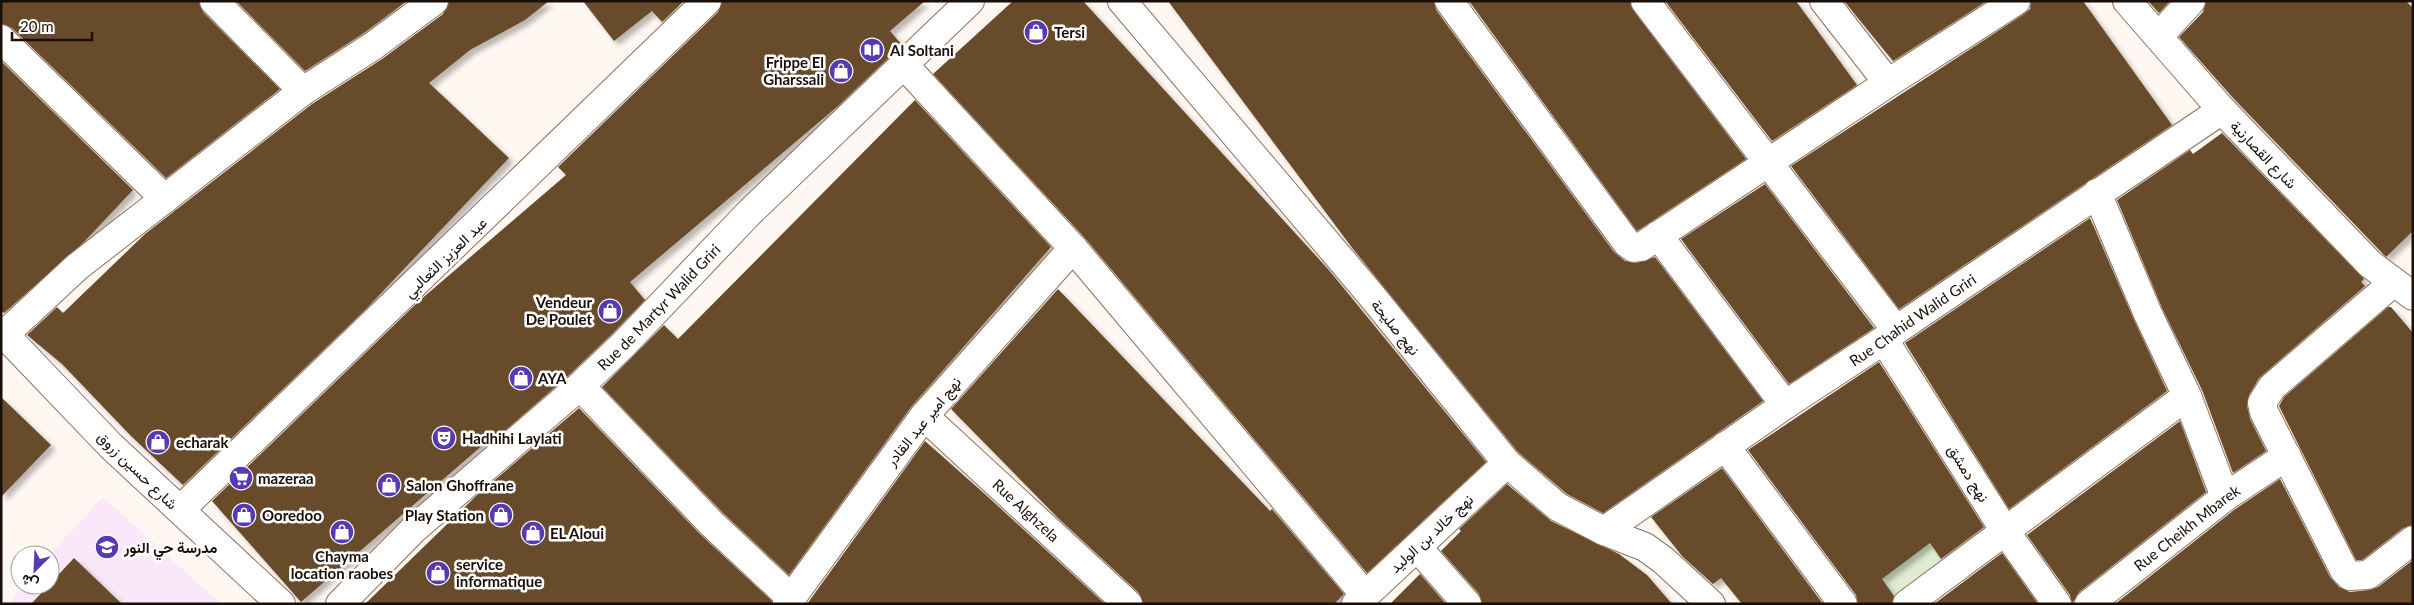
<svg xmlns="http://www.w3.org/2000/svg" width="2414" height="605" font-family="Lato,Vazirmatn,sans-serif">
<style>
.education{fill:#fae7f9}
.green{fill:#dfecd2}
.building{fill:#684c2b;filter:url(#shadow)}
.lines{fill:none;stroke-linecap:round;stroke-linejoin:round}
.street-casing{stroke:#8e705d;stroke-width:30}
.secondary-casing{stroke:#8e705d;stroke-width:30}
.street{stroke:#fff;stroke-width:28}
.secondary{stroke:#fff;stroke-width:28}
.labels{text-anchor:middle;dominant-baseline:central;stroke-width:5;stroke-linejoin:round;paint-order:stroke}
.poi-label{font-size:15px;font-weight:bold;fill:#1a0f08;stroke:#fff;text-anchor:start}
.street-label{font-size:15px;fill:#1a0f08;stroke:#fff}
</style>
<defs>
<filter id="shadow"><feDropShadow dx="4.5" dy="4.5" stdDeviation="2.5" flood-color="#0004"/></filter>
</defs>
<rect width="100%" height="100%" fill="#fef7f2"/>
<!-- education -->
<path class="education" d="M 103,497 L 221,604 L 8,604 L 24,585 L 50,585 L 49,555 Z"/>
<!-- green -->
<path class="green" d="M 1926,538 L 1947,567 L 1899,603 L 1882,579 Z"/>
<!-- building -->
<g class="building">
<path d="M 1,1 L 199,1 L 203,12 L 280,89 L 166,178 L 12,28 L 1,24 Z"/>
<path d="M 236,1 L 407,1 L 364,33 L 305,71 Z"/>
<path d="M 449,1 L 549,1 L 525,20 L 470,50 L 429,83 L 509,158 L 367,308 L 183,485 L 131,436 L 62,364 L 27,335 L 57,307 L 63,313 L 145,234 L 312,104 L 382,59 L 443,14 Z"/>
<path d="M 583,1 L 684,1 L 662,22 L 652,11 L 614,41 Z"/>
<path d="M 722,1 L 925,1 L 890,31 L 902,45 L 838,106 L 630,282 L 645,300 L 612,334 L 570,374 L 493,441 L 491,438 L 301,602 L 212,501 L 419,301 L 566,175 L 558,167 L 718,12 Z"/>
<path d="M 1013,1 L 1083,1 L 1328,269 L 1486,462 L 1367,573 L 1084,237 L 933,74 Z"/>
<path d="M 1168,1 L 1434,1 L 1436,10 L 1614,252 L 1625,261 L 1636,263 L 1655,257 L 1763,401 L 1603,513 L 1567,494 L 1518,452 L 1353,249 Z"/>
<path d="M 1469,1 L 1630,1 L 1633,10 L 1746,159 L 1637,231 Z"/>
<path d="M 1665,1 L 1796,1 L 1857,85 L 1772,141 Z"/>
<path d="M 1844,1 L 1987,1 L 1893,61 Z"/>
<path d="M 2031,1 L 2083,1 L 2172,125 L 1899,309 L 1791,166 L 2024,14 L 2030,9 Z"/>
<path d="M 2148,1 L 2170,1 L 2159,13 Z"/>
<path d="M 2206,1 L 2406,1 L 2413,8 L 2413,231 L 2386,257 L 2234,99 L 2179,37 L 2203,12 Z"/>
<path d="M 1,61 L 133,190 L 84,242 L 4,313 L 1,311 Z"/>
<path d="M 915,100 L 1051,247 L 911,407 L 789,575 L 723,513 L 602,387 L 664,325 L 678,339 Z"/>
<path d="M 2222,133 L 2364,279 L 2361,282 L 2365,286 L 2259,378 L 2249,395 L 2247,406 L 2250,419 L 2266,451 L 2233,473 L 2202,390 L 2162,308 L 2117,200 L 2190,150 L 2193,154 Z"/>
<path d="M 1765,184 L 1874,328 L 1789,384 L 1681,239 Z"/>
<path d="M 2090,218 L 2134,320 L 2167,391 L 2009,509 L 1905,343 Z"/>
<path d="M 1058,289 L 1270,511 L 1272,509 L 1344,594 L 1334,604 L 1143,604 L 1139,593 L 1058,518 L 951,409 Z"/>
<path d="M 2388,307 L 2391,307 L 2413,333 L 2413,525 L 2403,528 L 2362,560 L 2356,560 L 2279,406 L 2284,397 Z"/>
<path d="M 1879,362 L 1984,527 L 1941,559 L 1930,543 L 1882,579 L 1894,596 L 1892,604 L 1858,604 L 1856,595 L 1748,450 Z"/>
<path d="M 1,397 L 51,445 L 1,497 Z"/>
<path d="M 579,408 L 701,535 L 772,601 L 772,604 L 365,604 L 476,496 Z"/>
<path d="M 2180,421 L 2206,492 L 2079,592 L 2072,604 L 2070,595 L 2027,535 Z"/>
<path d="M 925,441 L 987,496 L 1105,604 L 807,604 Z"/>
<path d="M 1722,468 L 1823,604 L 1742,604 L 1721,578 L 1713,584 L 1682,556 L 1651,517 Z"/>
<path d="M 2280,479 L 2330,577 L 2339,587 L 2350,592 L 2369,590 L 2378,587 L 2413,560 L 2413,604 L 2115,604 L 2234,510 Z"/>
<path d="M 1507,484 L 1551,521 L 1619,554 L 1647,575 L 1672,604 L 1482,604 L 1479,594 L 1441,551 L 1461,531 L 1459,529 Z"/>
<path d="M 2002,553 L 2038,604 L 1934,604 Z"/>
<path d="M 74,558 L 122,604 L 31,604 Z"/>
<path d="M 1420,574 L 1446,604 L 1390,604 Z"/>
</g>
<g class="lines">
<!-- street casing -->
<g class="street-casing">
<g id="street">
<path d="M 214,1 L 303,91"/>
<path d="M 1122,1 L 1371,295 L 1507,463 L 1558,507 L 1604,531 L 1645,547 L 1663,560 L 1711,604"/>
<path d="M 1449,1 L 1627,243 L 1634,248 L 1641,247 L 1888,83 L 2016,1"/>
<path d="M 1645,1 L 1896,330"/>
<path d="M 1824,1 L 1888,83"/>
<path d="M 2159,36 L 2191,1"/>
<path d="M 1,39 L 165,199"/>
<path d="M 905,66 L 1073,248 L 1365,595"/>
<path d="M 2097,193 L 2148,314 L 2187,396 L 2225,497"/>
<path d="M 1658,235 L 1785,405"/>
<path d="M 2394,282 L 2272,387 L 2262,403 L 2264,412 L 2344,570 L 2350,576 L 2368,575 L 2413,540"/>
<path d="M 5,334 L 77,267 L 303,91 L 373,46 L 434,1"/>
<path d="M 1884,340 L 2005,531 L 2057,604"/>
<path d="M 580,386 L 712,524 L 791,598"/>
<path id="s1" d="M 924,416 L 1128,604"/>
<path d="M 1725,446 L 1843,604"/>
<path d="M 180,510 L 707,1"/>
<path id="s2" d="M 1604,531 L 1785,405 L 1884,340 L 1896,330 L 2222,110"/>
<path d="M 1417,547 L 1467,604"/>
<path d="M 787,604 L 924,416 L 1073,248"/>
<path d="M 1356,604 L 1507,463"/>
<path d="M 1907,604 L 2187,396"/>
<path id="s3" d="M 2089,604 L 2225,497 L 2287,456"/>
</g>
</g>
<!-- secondary casing -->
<g class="secondary-casing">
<g id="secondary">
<path d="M 2127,1 L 2222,110 L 2370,264 L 2413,296"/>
<path d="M 1,331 L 111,446 L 281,604"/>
<path id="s4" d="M 340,604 L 414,529 L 580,386 L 623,345 L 749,213 L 970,1"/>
</g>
</g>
<!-- street -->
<use href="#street" class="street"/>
<!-- secondary -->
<use href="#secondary" class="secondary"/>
</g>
<!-- icons -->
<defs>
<g id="shop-disc" transform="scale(1.25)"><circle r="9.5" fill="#573ab2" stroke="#fff"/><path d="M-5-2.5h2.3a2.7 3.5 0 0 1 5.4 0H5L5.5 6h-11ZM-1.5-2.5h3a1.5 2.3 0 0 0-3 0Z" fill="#fff"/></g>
<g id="library-disc" transform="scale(1.25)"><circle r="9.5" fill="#573ab2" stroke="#fff"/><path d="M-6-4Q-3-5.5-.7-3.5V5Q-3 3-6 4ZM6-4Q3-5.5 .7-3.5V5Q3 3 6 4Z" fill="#fff"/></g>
<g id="theatre-disc" transform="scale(1.25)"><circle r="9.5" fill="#573ab2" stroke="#fff"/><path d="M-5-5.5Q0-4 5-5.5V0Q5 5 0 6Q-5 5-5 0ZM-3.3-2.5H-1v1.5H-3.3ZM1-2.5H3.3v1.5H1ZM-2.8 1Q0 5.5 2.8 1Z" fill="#fff"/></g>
<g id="supermarket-disc" transform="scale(1.25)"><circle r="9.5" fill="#573ab2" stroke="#fff"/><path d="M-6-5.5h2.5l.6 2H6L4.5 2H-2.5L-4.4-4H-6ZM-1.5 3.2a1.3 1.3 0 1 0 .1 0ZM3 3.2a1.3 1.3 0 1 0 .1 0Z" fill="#fff"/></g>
<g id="school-disc" transform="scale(1.25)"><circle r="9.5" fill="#573ab2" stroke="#fff"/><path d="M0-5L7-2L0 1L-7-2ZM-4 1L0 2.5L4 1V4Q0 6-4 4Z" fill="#fff"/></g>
</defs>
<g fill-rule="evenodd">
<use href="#shop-disc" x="1036" y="32"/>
<use href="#library-disc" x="872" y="50"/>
<use href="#shop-disc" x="841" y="71"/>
<use href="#shop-disc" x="610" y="311"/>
<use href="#shop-disc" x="521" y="378"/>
<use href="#theatre-disc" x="444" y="438"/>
<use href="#shop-disc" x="158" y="442"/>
<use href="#supermarket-disc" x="241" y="478"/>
<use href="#shop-disc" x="389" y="485"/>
<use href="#shop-disc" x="244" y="515"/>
<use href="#shop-disc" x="501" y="515"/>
<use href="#shop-disc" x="342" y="532"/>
<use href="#shop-disc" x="533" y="533"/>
<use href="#school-disc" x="107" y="547"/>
<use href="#shop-disc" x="438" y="573"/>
</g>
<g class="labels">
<!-- poi labels -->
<g class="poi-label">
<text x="1054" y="32">Tersi</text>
<text x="890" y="50">Al Soltani</text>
<text x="824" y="62" text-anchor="end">Frippe El<tspan x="824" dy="17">Gharssali</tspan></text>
<text x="592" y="302" text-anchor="end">Vendeur<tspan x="592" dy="17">De Poulet</tspan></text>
<text x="538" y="378">AYA</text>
<text x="462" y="438">Hadhihi Laylati</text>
<text x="176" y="442">echarak</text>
<text x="258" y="478">mazeraa</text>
<text x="406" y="485">Salon Ghoffrane</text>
<text x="262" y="515">Ooredoo</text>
<text x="484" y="515" text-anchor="end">Play Station</text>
<text x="550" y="533">EL Aloui</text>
<text x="124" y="547">مدرسة حي النور</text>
<text x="342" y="556" text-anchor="middle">Chayma<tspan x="342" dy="17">location raobes</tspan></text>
<text x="456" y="564">service<tspan x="456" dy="17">informatique</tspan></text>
</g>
<!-- street labels -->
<g class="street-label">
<text transform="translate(2264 154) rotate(46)">شارع القصارنية</text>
<text transform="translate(445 257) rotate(-44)">عبد العزيز الثعالبي</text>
<text stroke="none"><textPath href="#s4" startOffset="436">Rue de Martyr Walid Griri</textPath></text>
<text stroke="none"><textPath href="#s2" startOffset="374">Rue Chahid Walid Griri</textPath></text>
<text transform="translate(1396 327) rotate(51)">نهج صليحة</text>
<text transform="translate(923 421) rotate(-51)">نهج امير عبد القادر</text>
<text transform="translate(138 470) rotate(44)">شارع حسين زروق</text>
<text transform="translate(1969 473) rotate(58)">نهج دمشق</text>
<text stroke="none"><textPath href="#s1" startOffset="139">Rue Alghzela</textPath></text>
<text stroke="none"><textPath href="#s3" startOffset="124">Rue Cheikh Mbarek</textPath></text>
<text transform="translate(1431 533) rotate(-43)">نهج خالد بن الوليد</text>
</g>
</g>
<!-- border -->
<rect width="2414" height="605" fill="none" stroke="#1a0f08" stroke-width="5"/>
<!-- north arrow -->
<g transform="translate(35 570) rotate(204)"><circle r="24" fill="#ffffff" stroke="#a39f9c"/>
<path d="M0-4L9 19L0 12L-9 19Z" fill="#573ab2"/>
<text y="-8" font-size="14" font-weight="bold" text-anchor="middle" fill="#1a0f08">ش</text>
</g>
<!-- scale -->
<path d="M12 32v8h80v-8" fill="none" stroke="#1a0f08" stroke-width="2.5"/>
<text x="20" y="32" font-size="15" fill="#1a0f08" stroke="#ffffff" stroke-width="4" paint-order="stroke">20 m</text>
</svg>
